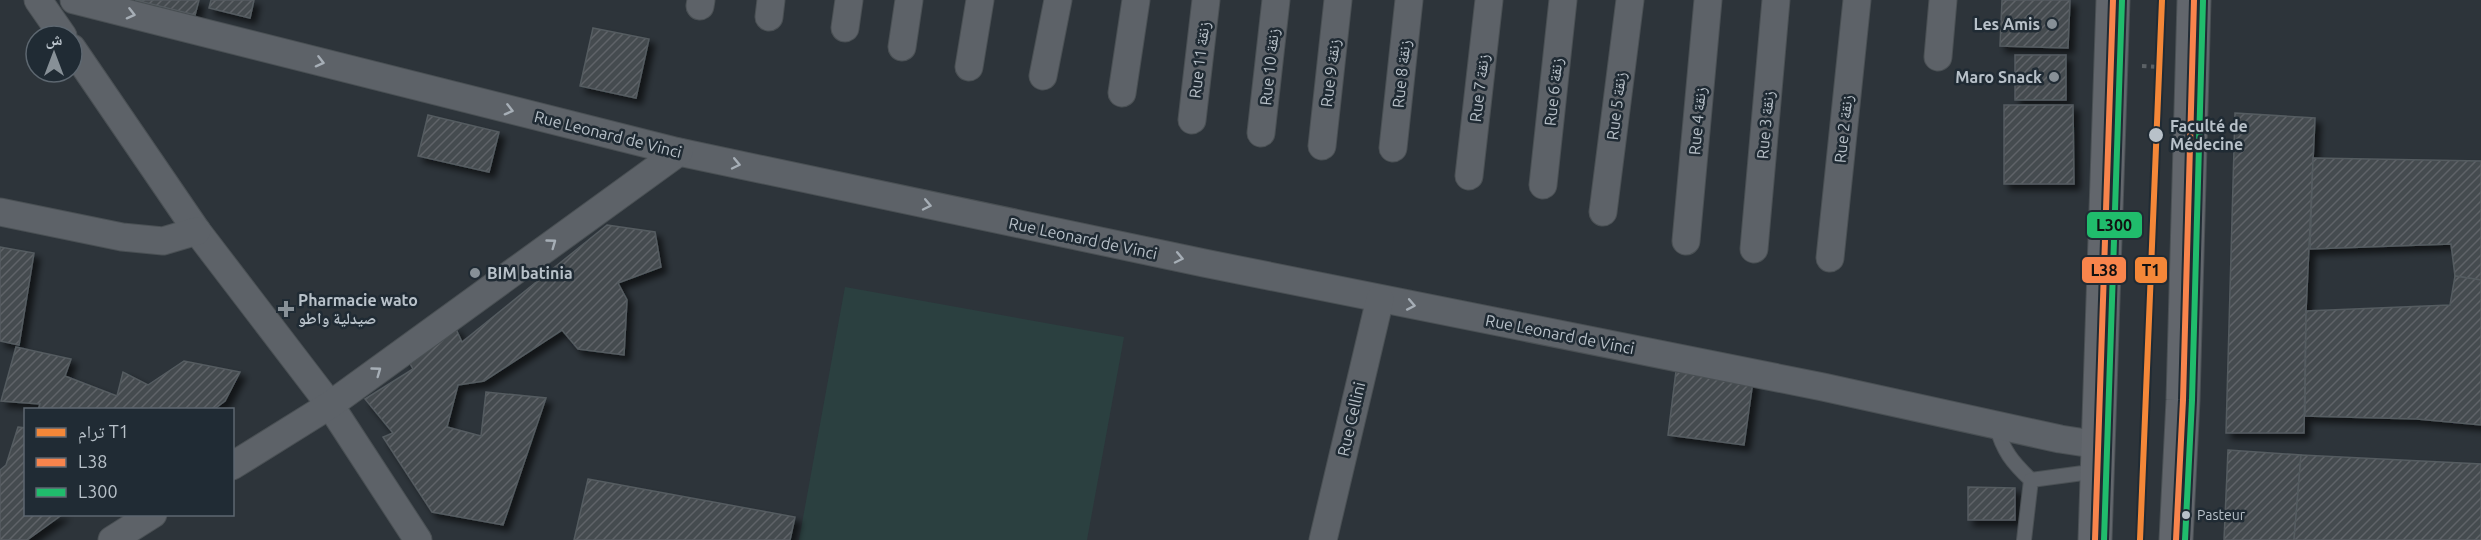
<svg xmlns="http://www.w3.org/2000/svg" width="2481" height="540" font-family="Ubuntu,'Noto Naskh Arabic',sans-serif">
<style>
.pitch{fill:#2b4040}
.building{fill:url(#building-hatch);stroke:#555c61;stroke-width:1.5;filter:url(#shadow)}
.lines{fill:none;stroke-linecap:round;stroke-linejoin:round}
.lane-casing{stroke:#4a5054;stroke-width:16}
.street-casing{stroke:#4a5054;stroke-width:29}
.secondary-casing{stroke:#4a5054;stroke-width:35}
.path{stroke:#5b6165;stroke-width:4;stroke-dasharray:4.5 4.5;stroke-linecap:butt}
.lane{stroke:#5d6268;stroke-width:14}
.street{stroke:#5d6268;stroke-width:27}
.secondary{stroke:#62666c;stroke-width:33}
.bus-1-casing{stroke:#202b34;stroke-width:10}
.bus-2-casing{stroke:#202b34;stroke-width:10}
.bus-1{stroke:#f8844c;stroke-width:6}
.bus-2{stroke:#20bc6c;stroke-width:6}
.tram-1-casing{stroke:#202b34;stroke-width:10}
.tram-1{stroke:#f48738;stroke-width:6}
.oneway{stroke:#a6aeb6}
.poi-dot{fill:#879097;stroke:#202b34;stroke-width:2}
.stop-dot{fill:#b8c1c9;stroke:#202b34;stroke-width:2}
.labels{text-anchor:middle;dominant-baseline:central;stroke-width:5;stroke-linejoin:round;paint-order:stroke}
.bus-label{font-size:14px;fill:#b8c1c9;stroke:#202b34;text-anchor:start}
.poi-label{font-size:16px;font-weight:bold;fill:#b8c1c9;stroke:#202b34;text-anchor:end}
.street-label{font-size:16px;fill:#b8c1c9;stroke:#202b34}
.stop-label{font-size:16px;font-weight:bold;fill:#b8c1c9;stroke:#202b34;text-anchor:start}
.line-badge{stroke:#202b34;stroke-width:2}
.pale-badge-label{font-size:16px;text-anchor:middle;font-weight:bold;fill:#111}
</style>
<defs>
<pattern id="building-hatch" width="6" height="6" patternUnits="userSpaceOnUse" patternTransform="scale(1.5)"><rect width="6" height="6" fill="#454b4f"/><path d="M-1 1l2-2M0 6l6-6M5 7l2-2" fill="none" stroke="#5e6367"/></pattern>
<filter id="shadow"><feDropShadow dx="5.5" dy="5.5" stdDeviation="3" flood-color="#0009"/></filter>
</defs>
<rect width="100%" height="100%" fill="#2d343a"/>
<!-- pitch -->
<path class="pitch" d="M 845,287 L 1124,337 L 1087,540 L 799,540 Z"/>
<!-- building -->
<g class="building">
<path d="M 135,0 L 199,0 L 195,15 Z"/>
<path d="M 211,0 L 254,0 L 250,18 L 209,8 Z"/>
<path d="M 2002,0 L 2070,0 L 2068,48 L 2000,46 Z"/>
<path d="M 593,28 L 649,39 L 636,98 L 580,86 Z"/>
<rect x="2015" y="55" width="51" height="45"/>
<path d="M 2004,105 L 2073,105 L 2074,184 L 2004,184 Z"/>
<path d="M 2235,113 L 2315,118 L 2306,311 L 2304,433 L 2226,433 Z"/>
<path d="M 428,115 L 499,132 L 489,172 L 418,156 Z"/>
<path d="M 2313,158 L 2481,161 L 2481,280 L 2455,276 L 2451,244 L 2310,249 Z"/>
<path d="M 607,225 L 655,232 L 661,267 L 618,283 L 627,300 L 624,355 L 578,349 L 562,330 L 484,381 L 458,385 L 447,427 L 481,436 L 486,392 L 546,398 L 503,525 L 432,512 L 383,437 L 393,433 L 365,399 L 413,369 L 405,355 L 455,327 L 462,342 Z"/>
<path d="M 0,247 L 34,253 L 19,345 L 0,341 Z"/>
<path d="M 2455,276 L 2481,280 L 2481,425 L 2417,419 L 2305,416 L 2306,311 L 2450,305 Z"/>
<path d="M 16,347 L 71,359 L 65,376 L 117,396 L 123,372 L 148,385 L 184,361 L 240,372 L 225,401 L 213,410 L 38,410 L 40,404 L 1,401 Z"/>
<path d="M 1676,371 L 1753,381 L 1744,445 L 1668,435 Z"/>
<path d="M 18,427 L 26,428 L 26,514 L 63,514 L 27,540 L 0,540 L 0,470 L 6,465 Z"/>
<path d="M 2228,450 L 2301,455 L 2294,540 L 2224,540 Z"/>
<path d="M 2301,455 L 2481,464 L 2481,540 L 2294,540 Z"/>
<path d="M 588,479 L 795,517 L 790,540 L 574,540 Z"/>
<path d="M 1968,487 L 2015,488 L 2015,520 L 1968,520 Z"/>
</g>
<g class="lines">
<!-- lane casing -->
<g class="lane-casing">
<g id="lane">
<path d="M 1996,425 C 2003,451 2012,462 2031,480"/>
<path d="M 2024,540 L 2031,480 L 2098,471"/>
</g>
</g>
<!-- street casing -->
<g class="street-casing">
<g id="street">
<path d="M 38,0 L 63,36"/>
<path d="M 74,0 L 679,152 L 1204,263 L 1823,387 L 2060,439 L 2099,445"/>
<path d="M 700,6 L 701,0"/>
<path d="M 769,17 L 771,0"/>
<path d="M 845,28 L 849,0"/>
<path d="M 902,47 L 909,0"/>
<path d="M 72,48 L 197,231 L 330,405 L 418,540"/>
<path d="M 1938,57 L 1943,0"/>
<path d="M 969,67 L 980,0"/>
<path d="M 1043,76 L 1058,0"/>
<path d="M 1122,93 L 1136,0"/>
<path d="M 1192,120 L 1206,0"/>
<path d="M 1261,133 L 1276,0"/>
<path d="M 1322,146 L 1338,0"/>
<path d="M 1393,148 L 1409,0"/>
<path d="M 1469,176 L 1489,0"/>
<path d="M 1543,185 L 1563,0"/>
<path d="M 0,212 L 122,237 L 163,241 L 197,231"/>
<path d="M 1603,212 L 1630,0"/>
<path d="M 1686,241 L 1708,0"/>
<path d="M 1754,249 L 1776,0"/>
<path d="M 1830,258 L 1857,0"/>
<path d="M 232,466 L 330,405 L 679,152"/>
<path d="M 112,540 L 153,514"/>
<path d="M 1323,540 L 1380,299"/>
</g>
</g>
<!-- secondary casing -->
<g class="secondary-casing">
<g id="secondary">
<path d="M 2095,540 L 2113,0"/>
<path d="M 2176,540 L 2183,400 L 2194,0"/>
</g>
</g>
<!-- path -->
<path class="path" d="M 2142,66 L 2162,67"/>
<!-- lane -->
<use href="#lane" class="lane"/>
<!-- street -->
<use href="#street" class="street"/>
<!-- secondary -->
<use href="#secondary" class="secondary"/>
<!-- bus-1 casing -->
<g class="bus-1-casing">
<g id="bus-1">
<path d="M 2095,540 L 2113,0"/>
<path d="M 2176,540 L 2183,400 L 2194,0"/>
</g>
</g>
<!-- bus-2 casing -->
<g class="bus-2-casing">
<g id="bus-2">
<path d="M 2104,540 L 2122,0"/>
<path d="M 2185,540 L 2192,400 L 2203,0"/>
</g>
</g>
<!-- bus-1 -->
<use href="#bus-1" class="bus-1"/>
<!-- bus-2 -->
<use href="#bus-2" class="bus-2"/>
<!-- tram-1 casing -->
<g class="tram-1-casing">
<path id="tram-1" d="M 2140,540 L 2162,0"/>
</g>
<!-- tram-1 -->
<use href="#tram-1" class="tram-1"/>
</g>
<!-- one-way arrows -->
<defs><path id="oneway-chevron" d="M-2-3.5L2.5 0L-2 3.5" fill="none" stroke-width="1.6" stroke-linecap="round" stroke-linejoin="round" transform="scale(1.5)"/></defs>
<g class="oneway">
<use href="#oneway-chevron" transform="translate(131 14) rotate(14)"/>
<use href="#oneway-chevron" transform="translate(320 62) rotate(14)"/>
<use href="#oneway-chevron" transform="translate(509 110) rotate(14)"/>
<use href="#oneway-chevron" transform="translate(736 164) rotate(12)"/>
<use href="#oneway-chevron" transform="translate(927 205) rotate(12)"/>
<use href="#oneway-chevron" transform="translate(552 243) rotate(-36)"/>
<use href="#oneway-chevron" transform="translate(1179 258) rotate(12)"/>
<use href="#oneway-chevron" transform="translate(1411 305) rotate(11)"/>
<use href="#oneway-chevron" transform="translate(377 371) rotate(-36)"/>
</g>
<!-- markers -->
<g class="poi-dot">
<circle cx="2052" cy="24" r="6"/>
<circle cx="2054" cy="77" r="6"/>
<circle cx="475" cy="273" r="6"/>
<path d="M283 300h6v6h6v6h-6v6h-6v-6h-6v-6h6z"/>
</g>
<g class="stop-dot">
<circle cx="2156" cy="135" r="8"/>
<circle cx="2186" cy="515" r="5"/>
</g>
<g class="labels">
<!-- bus labels -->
<g class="bus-label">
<text x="2197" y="515">Pasteur</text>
</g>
<!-- poi labels -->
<g class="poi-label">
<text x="2040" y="24">Les Amis</text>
<text x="2042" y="77">Maro Snack</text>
<text x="487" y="273" text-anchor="start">BIM batinia</text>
<text x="298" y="300" text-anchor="start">Pharmacie wato<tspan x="298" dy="18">صيدلية واطو</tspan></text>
</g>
<!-- street labels -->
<g class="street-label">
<text transform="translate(1199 60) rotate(-83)">Rue 11 زنقة</text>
<text transform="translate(1269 67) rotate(-84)">Rue 10 زنقة</text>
<text transform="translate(1330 73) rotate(-83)">Rue 9 زنقة</text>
<text transform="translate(1401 74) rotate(-84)">Rue 8 زنقة</text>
<text transform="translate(1479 88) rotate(-83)">Rue 7 زنقة</text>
<text transform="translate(1553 92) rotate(-84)">Rue 6 زنقة</text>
<text transform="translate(1616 106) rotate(-83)">Rue 5 زنقة</text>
<text transform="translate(1697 121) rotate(-85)">Rue 4 زنقة</text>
<text transform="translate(1765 125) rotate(-85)">Rue 3 زنقة</text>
<text transform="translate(1843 129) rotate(-84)">Rue 2 زنقة</text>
<text transform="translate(608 134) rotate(14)">Rue Leonard de Vinci</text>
<text transform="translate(1083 238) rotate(12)">Rue Leonard de Vinci</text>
<text transform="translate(1560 334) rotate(11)">Rue Leonard de Vinci</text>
<text transform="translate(1351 419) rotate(-77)">Rue Cellini</text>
</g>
<!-- stop labels -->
<g class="stop-label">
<text x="2170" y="126">Faculté de<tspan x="2170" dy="18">Médecine</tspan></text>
</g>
</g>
<g class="line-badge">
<rect x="2086" y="211" width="57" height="28" rx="6" fill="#20bc6c"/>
<rect x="2081" y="256" width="46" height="28" rx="6" fill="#f8844c"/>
<rect x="2134" y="256" width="34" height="28" rx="6" fill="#f48738"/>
</g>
<g class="pale-badge-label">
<text x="2114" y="231">L300</text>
<text x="2104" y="276">L38</text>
<text x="2151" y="276">T1</text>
</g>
<!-- legend -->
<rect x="24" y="408" width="210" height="108" fill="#202b34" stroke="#5d6770" stroke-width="1.5"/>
<rect x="36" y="428" width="30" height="9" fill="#f48738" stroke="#5d6770" stroke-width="1.5"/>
<text x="78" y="438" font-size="18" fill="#b8c1c9">ترام T1</text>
<rect x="36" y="458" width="30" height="9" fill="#f8844c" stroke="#5d6770" stroke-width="1.5"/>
<text x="78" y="468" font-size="18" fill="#b8c1c9">L38</text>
<rect x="36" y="488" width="30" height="9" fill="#20bc6c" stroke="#5d6770" stroke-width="1.5"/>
<text x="78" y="498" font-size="18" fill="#b8c1c9">L300</text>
<!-- north arrow -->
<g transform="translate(54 54)"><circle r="28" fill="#202b34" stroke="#5d6770" stroke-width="1.5"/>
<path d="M0-4.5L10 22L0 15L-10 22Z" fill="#879097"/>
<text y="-9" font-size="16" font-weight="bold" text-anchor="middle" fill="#b8c1c9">ش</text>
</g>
</svg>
